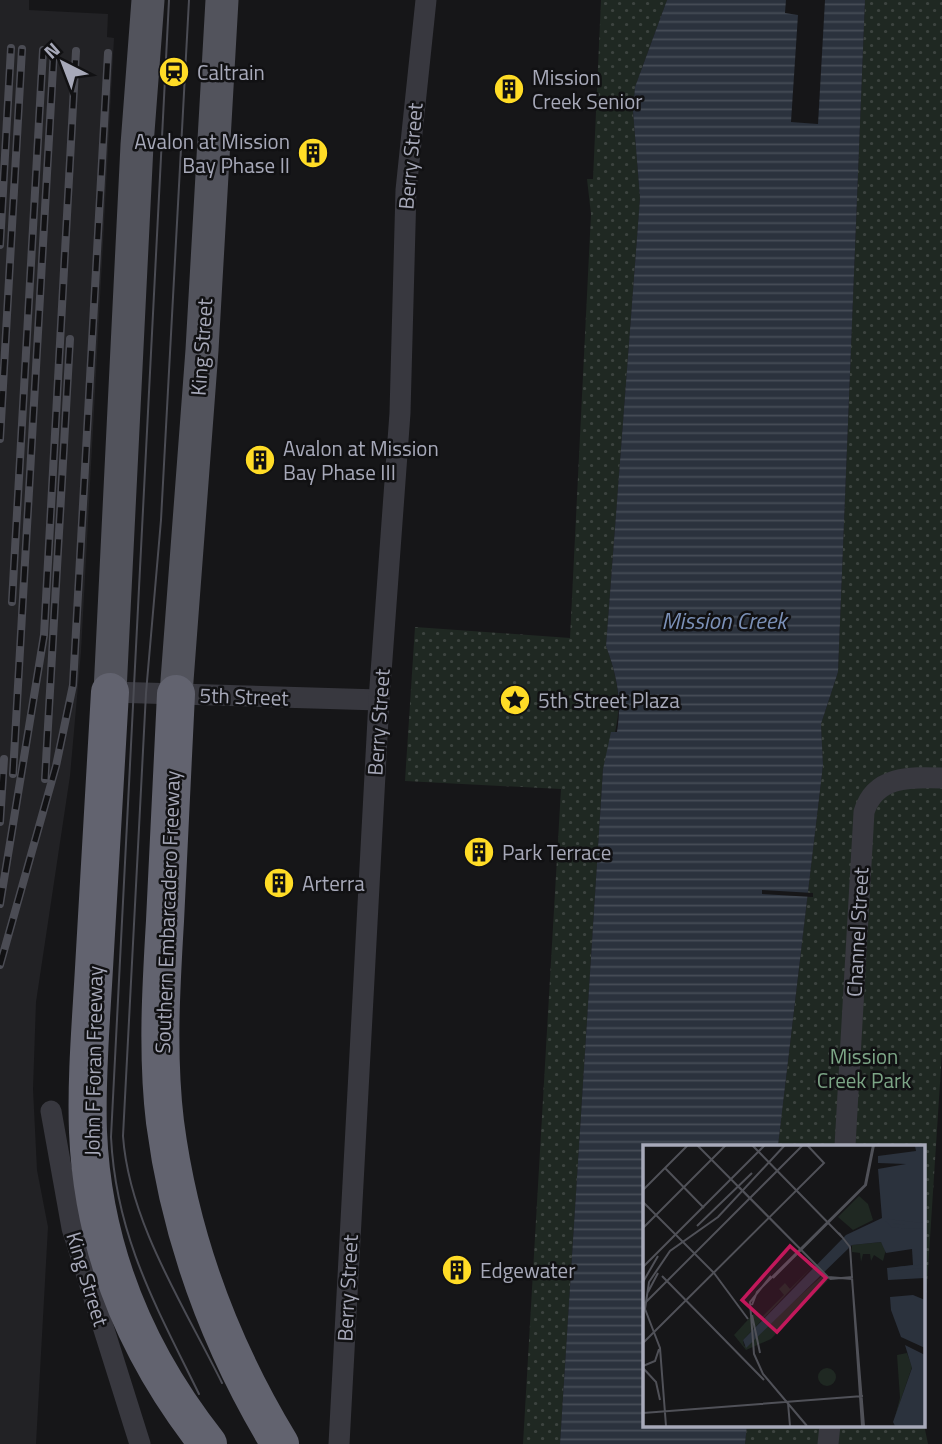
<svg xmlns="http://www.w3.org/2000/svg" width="942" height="1444" font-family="'Titillium Web',sans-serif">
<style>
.built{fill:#222225}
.green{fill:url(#green-dots)}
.water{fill:url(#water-rules)}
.pier{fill:#161618}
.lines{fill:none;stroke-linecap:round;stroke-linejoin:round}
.minor{stroke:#38383f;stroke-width:21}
.primary{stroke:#52535c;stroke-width:33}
.motorway{stroke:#62636f;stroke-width:38}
.tram{stroke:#4b4c54;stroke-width:2}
.rail-casing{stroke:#4b4c54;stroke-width:8}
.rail{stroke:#111113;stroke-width:5;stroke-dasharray:16;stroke-linecap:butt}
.labels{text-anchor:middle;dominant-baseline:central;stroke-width:5;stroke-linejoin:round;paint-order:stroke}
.poi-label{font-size:21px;fill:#a7a9b9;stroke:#111113;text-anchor:start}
.street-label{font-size:21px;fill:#a7a9b9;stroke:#111113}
.park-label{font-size:21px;fill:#7ca586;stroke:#111113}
.water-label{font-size:23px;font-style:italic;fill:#7b90b7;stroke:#111113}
.inset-river{fill:none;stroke:#2b323d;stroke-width:3.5}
.inset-road{fill:none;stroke:#505158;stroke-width:2}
.view{fill:#c2185b;fill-opacity:0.15;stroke:#c2185b;stroke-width:3.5}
.inset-edge{fill:none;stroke:#a7a9b9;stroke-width:3.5}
</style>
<defs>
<pattern id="green-dots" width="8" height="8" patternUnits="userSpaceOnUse" patternTransform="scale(1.75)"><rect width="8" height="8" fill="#1f2822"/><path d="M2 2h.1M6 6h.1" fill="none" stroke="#3d4440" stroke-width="1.8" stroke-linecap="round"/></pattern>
<pattern id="water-rules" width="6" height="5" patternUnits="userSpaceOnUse" patternTransform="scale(1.75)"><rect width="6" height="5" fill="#2b323d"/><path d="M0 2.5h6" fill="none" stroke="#474d57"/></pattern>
</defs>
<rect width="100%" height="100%" fill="#161618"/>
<!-- built -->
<path class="built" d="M 0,0 L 29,0 L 29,10 L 108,14 L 107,37 L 114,38 L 81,652 L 70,776 L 36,1002 L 33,1089 L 37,1170 L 48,1227 L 36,1444 L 0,1444 Z"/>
<!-- green -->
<g class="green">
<path d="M 601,0 L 667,0 L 635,87 L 633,111 L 640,198 L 606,646 C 624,696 622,720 603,769 L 560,1444 L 523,1444 L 561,789 L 405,781 L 415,627 L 570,638 L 591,214 L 587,179 L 593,179 Z"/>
<path d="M 865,0 L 942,0 L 942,1052 L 923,1347 L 923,1146 L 778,1146 L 823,765 L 821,724 L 838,672 Z"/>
<path d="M 923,1420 L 928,1444 L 745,1444 L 747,1425 L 923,1425 Z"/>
</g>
<!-- water -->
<path class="water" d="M 667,0 L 865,0 L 838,672 L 821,724 L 823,765 L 778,1146 L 645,1146 L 645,1425 L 747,1425 L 745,1444 L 560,1444 L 603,769 L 611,732 L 617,732 C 622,700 617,676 606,646 L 640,198 L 633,111 L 635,87 Z"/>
<!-- pier -->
<g class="pier">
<path d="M 786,0 L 825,0 L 818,124 L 791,122 L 798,15 L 785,13 Z"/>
<path d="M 762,890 L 813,893 L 813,897 L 762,894 Z"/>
</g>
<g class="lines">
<!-- minor -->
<g class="minor">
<path d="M 110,692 L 379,700"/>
<path d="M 51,1111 L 72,1228 L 140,1444"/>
<path d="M 845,1146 L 864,812 C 875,776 909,777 942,778"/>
<path d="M 339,1444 L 379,700 L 400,413 L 406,190 L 426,0"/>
<path d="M 828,1444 L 830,1425"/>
</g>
<!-- primary -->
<g class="primary">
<path d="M 110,692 L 137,145 L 148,0"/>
<path d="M 176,694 L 202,350 L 222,0"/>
</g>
<!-- motorway -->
<g class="motorway">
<path d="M 110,692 C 105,784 99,876 94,968 C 91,1022 86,1078 88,1132 C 93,1249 137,1354 208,1444"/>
<path d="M 176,694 C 173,769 169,845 165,921 C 161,988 157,1055 165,1122 C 180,1237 220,1345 280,1444"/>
</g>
<!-- tram -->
<g class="tram">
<path d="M 169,0 L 111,1137 C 116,1237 156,1306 199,1394"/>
<path d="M 189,0 L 161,520 L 146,693 L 123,1136 C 129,1222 184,1306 222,1383"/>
</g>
<!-- rail casing -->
<g class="rail-casing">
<g id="rail">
<path d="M 0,245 L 11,48"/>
<path d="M 0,439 L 22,49"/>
<path d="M 12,602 L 43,50"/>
<path d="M 13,774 L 54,50"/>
<path d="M 45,779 L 70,339"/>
<path d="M 0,822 L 4,759"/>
<path d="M 0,904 L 44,635 L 76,51"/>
<path d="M 0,965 L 56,766 L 73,685 L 108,53"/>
</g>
</g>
<!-- rail -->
<use href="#rail" class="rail"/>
</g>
<!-- icons -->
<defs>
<g id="station-disc" transform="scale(1.575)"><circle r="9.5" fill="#ffdc26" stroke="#111113"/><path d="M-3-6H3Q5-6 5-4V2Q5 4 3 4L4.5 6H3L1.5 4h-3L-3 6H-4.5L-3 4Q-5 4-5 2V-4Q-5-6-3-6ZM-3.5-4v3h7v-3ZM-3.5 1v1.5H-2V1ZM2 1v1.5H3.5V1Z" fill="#111"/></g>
<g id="building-disc" transform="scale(1.575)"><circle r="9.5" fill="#ffdc26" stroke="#111113"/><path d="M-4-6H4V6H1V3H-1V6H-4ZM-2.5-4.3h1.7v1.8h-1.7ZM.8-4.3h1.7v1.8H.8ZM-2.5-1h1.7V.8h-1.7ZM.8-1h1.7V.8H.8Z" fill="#111"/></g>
<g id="sight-disc" transform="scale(1.575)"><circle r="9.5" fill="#ffdc26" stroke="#111113"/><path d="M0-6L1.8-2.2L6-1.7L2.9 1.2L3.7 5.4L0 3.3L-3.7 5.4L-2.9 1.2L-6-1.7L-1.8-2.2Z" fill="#111"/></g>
</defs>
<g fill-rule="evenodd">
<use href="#station-disc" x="174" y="72"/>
<use href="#building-disc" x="509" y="89"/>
<use href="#building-disc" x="313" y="153"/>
<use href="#building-disc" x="260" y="460"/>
<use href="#sight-disc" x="515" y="700"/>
<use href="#building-disc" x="479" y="852"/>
<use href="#building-disc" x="279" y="883"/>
<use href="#building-disc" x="457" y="1270"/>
</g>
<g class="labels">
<!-- poi labels -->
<g class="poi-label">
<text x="197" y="72">Caltrain</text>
<text x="532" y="77">Mission<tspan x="532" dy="24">Creek Senior</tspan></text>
<text x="290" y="141" text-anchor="end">Avalon at Mission<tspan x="290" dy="24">Bay Phase II</tspan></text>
<text x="283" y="448">Avalon at Mission<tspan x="283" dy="24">Bay Phase III</tspan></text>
<text x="538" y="700">5th Street Plaza</text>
<text x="502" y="852">Park Terrace</text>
<text x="302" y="883">Arterra</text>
<text x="480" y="1270">Edgewater</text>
</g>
<!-- street labels -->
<g class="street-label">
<text transform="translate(410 156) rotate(-85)">Berry Street</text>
<text transform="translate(201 347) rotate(-86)">King Street</text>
<text transform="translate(244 696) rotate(2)">5th Street</text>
<text transform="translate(378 722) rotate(-86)">Berry Street</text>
<text transform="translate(167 912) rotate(-88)">Southern Embarcadero Freeway</text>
<text transform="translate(857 932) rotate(-87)">Channel Street</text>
<text transform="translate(93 1061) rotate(-89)">John F Foran Freeway</text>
<text transform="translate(88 1279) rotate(73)">King Street</text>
<text transform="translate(347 1288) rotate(-87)">Berry Street</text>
</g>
<!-- park labels -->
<g class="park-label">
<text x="864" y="1056">Mission<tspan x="864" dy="24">Creek Park</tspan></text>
</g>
<!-- water labels -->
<g class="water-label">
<text x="724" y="620">Mission Creek</text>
</g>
</g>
<!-- overview -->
<g transform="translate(643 1145)">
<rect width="282" height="282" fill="#161618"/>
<path d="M 238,97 L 243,104 L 240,116 L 231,110 L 228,116 L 227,109 L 220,109 L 218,117 L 217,108 L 209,107 L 209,100 ZM 171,120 L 100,195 L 101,201 L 180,130 L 185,135 L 128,194 L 103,205 L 91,190 L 112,167 L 118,173 L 141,150 L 136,144 L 142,138 L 147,144 ZM 264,208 L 269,222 L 252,272 L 257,253 L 254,210 ZM175 232a9 9 0 1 1 18 0a9 9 0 1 1-18 0Z" fill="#1f2822"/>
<path d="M 216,51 L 225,59 L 230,75 L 210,85 L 195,72 Z" fill="#1f2822"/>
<path d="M 234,0 L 282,0 L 282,133 L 245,135 L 244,123 L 270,120 L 269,104 L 243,108 L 238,97 L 209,100 L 103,203 L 100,195 L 203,90 L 239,73 L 235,24 L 263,19 L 235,18 L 235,11 L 273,6 L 272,1 ZM 270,150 L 282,155 L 282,203 L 258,192 L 248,165 L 247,152 ZM 262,200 L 282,210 L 282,281 L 252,281 L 250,277 L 269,223 Z" fill="#2b323d"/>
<path class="inset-river" d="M 244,75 L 250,81 L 282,82M 245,76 L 282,80M 252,124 L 282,121"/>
<path class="inset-road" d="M 54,0 L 187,134M 109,0 L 199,92M 22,23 L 61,63M 96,42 L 185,132 L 209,134 L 221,281M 0,45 L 45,0M 0,57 L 71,128M 54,81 L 109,28M 0,83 L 83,0M 196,88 L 207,102 L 219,281M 0,122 L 122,0M 71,128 L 105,174M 19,131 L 121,235M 128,131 L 107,157 L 111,209 L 120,229 L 164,281M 130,133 L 223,40 L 231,0M 187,134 L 210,132M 0,137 L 15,111M 5,147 L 15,128M 2,158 L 160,0M 109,160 L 114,147 L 222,40 L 230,0M 109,170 L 117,208M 0,198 L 181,18 L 164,0M 0,221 L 12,216 L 16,204M 0,223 L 13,237 L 17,255M 145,258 L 147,281M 0,268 L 220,251M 23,281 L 17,203 L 2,164 L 6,137 L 27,106 L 75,72 L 142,0"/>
<path class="view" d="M 147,101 L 183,133 L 134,187 L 99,155 Z"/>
<rect width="282" height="282" class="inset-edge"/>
</g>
<!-- north arrow -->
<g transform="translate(63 63) rotate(318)" stroke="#111113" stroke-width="5" paint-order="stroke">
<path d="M0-5L12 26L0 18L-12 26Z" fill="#a7a9b9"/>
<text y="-10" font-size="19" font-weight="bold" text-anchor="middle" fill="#a7a9b9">N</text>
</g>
</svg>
